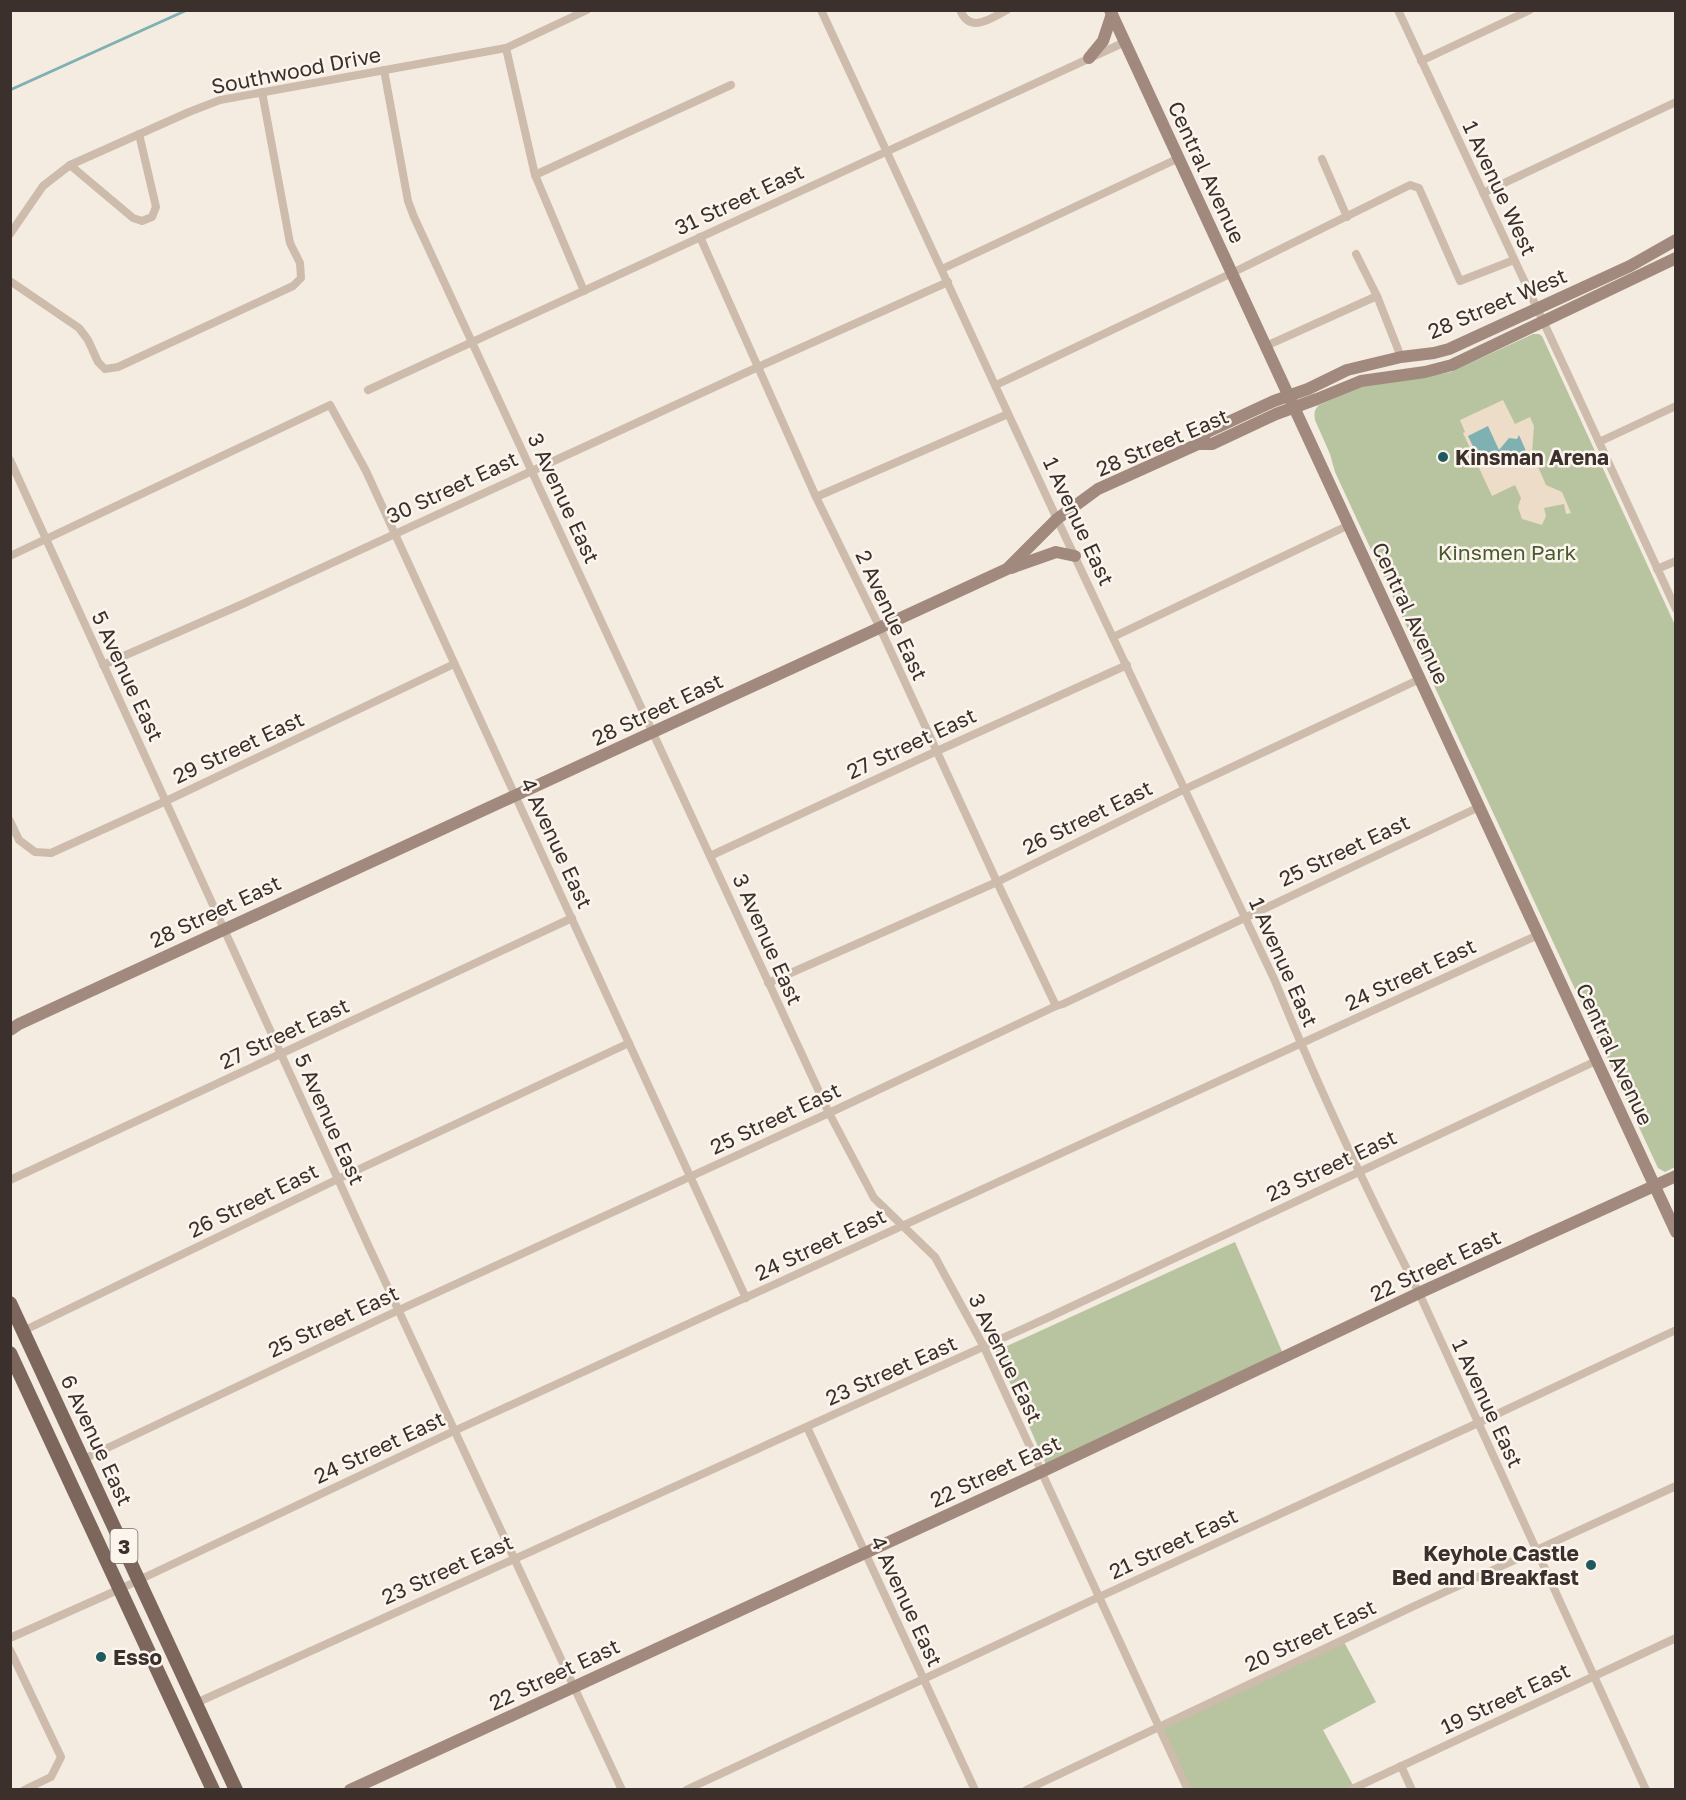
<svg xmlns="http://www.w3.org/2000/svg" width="1686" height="1800" font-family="'Golos Text',sans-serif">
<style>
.green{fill:#b8c4a0}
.plaza{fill:#ecdcc8}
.water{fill:#7fb0b2}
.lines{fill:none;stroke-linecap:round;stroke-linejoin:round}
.stream{stroke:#7fb0b2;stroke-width:3}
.street{stroke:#cdbbac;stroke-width:8}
.secondary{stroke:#a18a7d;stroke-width:12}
.primary{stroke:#7d675c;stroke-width:14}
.poi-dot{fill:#1f5a5e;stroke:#fbf5ee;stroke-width:2}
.labels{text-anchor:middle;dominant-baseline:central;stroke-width:5;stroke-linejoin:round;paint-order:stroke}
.shield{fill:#fbf5ee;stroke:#756b66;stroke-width:1.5}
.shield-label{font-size:20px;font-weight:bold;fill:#3b302b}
.street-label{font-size:21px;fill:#3b302b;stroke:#fbf5ee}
.poi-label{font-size:21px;font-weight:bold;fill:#3b302b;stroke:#fbf5ee;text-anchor:start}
.park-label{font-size:21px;fill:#4a5a2e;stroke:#fbf5ee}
</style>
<rect width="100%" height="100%" fill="#f4ebe1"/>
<!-- green -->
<g class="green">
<path d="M 1533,334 L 1539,334 L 1542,336 L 1675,625 L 1675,1167 L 1665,1172 L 1658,1168 L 1335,472 L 1330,454 L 1315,420 C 1314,413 1314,410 1319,405 L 1362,386 L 1420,378 L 1451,372 Z"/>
<path d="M 1235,1242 L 1284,1356 L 1047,1467 L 996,1351 Z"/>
<path d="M 1343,1640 L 1376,1702 L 1323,1730 L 1354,1787 L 1349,1789 L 1189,1789 L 1160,1726 Z"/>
</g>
<!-- plaza -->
<path class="plaza" d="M 1503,400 L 1515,424 L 1530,417 L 1534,426 L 1532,453 L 1546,485 L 1562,492 L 1571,513 L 1566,514 L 1564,504 L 1544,508 L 1546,516 L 1542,525 L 1522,519 L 1518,507 L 1521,498 L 1515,485 L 1492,496 L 1463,433 L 1465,432 L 1460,420 Z"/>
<!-- water -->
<path class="water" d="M 1488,426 L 1499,450 L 1509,438 L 1517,439 L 1519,435 L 1526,451 L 1512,457 L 1503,458 L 1483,467 L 1468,436 Z"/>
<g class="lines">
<!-- stream -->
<path class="stream" d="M 10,90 L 187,10"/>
<!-- street -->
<g class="street">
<path d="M 821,10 L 1057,519 L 1275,981 C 1318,1087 1367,1191 1419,1293 L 1646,1790"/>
<path d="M 960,10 C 970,34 990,19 1007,10"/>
<path d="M 1398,10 L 1570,379 L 1676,609"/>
<path d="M 506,48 L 535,175 L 584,291"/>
<path d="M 1421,61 L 1530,10"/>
<path d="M 384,70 L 408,201 L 414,217 L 829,1113 L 874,1198 L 935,1257 L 984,1347 L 1188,1790"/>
<path d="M 1322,159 L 1347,217"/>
<path d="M 70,165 L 133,218 L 142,221 L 152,217 L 156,207 L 139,134"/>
<path d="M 535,175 L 731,85"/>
<path d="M 1483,193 L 1676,102"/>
<path d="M 10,234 L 43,186 L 70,165 L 189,112 L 220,100 L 506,48 L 587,10"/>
<path d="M 700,237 L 816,497 L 880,628 L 997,882 L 1056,1006"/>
<path d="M 1356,254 L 1377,296 L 1401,357"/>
<path d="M 942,269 L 1179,158"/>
<path d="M 10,281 L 79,328 L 88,340 L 98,362 L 105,369 L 118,367 L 293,286 L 301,278 L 300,263 L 290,243 L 262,92"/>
<path d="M 1266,346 L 1377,296"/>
<path d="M 996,385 L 1232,273 L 1410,185 L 1419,188 L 1460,281 L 1514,260"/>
<path d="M 368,390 L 1125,42"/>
<path d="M 1599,442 L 1676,406"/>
<path d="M 10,460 L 369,1247 L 622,1790"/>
<path d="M 816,497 L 1008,414"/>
<path d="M 10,556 L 330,405 L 366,471 L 746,1298"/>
<path d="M 1657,569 L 1676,561"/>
<path d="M 1113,637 L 1349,525"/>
<path d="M 103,665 L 245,603 L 758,367 L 948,282"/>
<path d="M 10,821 L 19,840 L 35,852 L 51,853 L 166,801 L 454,664"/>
<path d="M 710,856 L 937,751 L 1127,665"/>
<path d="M 768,983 L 997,882 L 1185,789 L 1420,679"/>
<path d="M 10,1180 L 572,918"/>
<path d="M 23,1331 L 338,1179 L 629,1043"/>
<path d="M 807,1427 L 975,1790"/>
<path d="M 84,1459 L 399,1310 L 829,1113 L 1056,1006 L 1063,1004 L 1479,807"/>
<path d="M 10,1638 L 120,1589 L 454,1431 L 1538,935"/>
<path d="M 10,1650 L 61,1757 L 51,1777 L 24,1790"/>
<path d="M 196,1703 L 1047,1318 L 1596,1061"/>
<path d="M 1401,1766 L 1412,1790"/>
<path d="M 686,1790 L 1099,1597 L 1478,1423 L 1676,1330"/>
<path d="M 1026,1790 L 1410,1608 L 1676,1486"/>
<path d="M 1350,1790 L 1676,1638"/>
</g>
<!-- secondary -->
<g class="secondary">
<path d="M 1110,10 L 1676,1232"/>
<path d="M 1089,58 L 1103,41 L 1112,14"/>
<path d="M 1198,444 L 1207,432 L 1274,401 L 1308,389 L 1347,370 L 1401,357 L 1434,353 L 1449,349 L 1630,266 L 1676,240"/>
<path d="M 1011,568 L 1056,552 L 1075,556"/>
<path d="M 10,1030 L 19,1024 L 1007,569 L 1057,519 L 1098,489 L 1198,444 L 1212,444 L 1276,414 L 1317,399 L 1361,381 L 1425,372 L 1452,365 L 1676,258"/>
<path d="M 350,1790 L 1041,1472 L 1419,1293 L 1676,1176"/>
</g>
<!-- primary -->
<g class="primary">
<path d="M 10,1303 L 236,1790"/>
<path d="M 10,1353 L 213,1790"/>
</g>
</g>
<!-- markers -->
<g class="poi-dot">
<circle cx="1443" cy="457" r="6"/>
<circle cx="1591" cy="1565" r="6"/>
<circle cx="101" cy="1657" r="6"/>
</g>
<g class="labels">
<!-- shield labels -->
<rect class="shield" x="110.5" y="1529" width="27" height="34" rx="4.5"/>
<g class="shield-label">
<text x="124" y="1546">3</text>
</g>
<!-- street labels -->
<g class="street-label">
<text transform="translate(296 70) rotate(-11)">Southwood Drive</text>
<text transform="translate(1207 172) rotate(65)">Central Avenue</text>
<text transform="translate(1500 188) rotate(65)">1 Avenue West</text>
<text transform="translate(739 199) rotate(-25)">31 Street East</text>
<text transform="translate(1497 303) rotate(-23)">28 Street West</text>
<text transform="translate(1162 442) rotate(-23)">28 Street East</text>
<text transform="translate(452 487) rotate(-25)">30 Street East</text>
<text transform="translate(564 498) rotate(65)">3 Avenue East</text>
<text transform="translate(1079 521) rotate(65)">1 Avenue East</text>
<text transform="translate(1411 613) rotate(65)">Central Avenue</text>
<text transform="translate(892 615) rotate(65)">2 Avenue East</text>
<text transform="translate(128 676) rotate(65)">5 Avenue East</text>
<text transform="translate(657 709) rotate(-25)">28 Street East</text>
<text transform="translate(911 743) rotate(-25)">27 Street East</text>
<text transform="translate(238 747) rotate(-25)">29 Street East</text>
<text transform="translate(1087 817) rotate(-26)">26 Street East</text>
<text transform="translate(557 843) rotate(65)">4 Avenue East</text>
<text transform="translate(1344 850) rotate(-25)">25 Street East</text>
<text transform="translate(215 911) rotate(-25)">28 Street East</text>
<text transform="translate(768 939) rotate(66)">3 Avenue East</text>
<text transform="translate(1284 962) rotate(66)">1 Avenue East</text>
<text transform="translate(1410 974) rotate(-25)">24 Street East</text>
<text transform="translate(284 1033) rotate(-25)">27 Street East</text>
<text transform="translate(1615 1054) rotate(65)">Central Avenue</text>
<text transform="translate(775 1118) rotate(-25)">25 Street East</text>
<text transform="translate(330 1119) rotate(66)">5 Avenue East</text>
<text transform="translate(1331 1165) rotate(-25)">23 Street East</text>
<text transform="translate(253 1200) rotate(-26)">26 Street East</text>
<text transform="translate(820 1244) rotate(-25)">24 Street East</text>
<text transform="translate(1435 1265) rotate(-25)">22 Street East</text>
<text transform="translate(333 1321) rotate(-25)">25 Street East</text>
<text transform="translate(1006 1358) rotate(64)">3 Avenue East</text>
<text transform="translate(891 1370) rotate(-24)">23 Street East</text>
<text transform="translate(1488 1403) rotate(65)">1 Avenue East</text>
<text transform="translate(97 1440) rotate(65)">6 Avenue East</text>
<text transform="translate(379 1447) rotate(-25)">24 Street East</text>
<text transform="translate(995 1471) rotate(-25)">22 Street East</text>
<text transform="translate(1173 1543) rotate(-25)">21 Street East</text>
<text transform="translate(447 1569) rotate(-24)">23 Street East</text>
<text transform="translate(907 1601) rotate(65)">4 Avenue East</text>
<text transform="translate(1310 1635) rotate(-25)">20 Street East</text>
<text transform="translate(554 1674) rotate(-25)">22 Street East</text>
<text transform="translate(1505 1698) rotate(-25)">19 Street East</text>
</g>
<!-- poi labels -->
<g class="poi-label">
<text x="1455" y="457">Kinsman Arena</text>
<text x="1579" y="1553" text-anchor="end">Keyhole Castle<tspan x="1579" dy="24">Bed and Breakfast</tspan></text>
<text x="113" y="1657">Esso</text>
</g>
<!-- park labels -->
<g class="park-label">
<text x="1507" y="552">Kinsmen Park</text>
</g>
</g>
<!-- border -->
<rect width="1686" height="1800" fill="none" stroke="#3b302b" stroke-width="24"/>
</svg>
